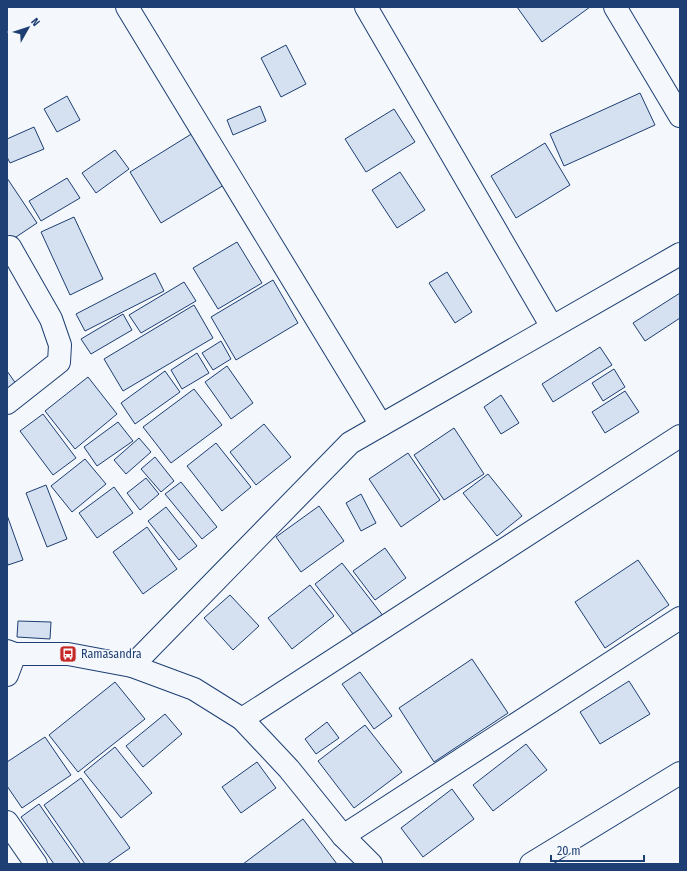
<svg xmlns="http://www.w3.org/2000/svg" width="687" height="871" font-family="'Fira Sans Condensed',sans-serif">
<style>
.building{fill:#d5e0f0;stroke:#1d3f73}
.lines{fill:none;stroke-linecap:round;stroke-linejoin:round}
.minor-casing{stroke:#1d3f73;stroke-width:24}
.tertiary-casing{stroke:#1d3f73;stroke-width:24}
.minor{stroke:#f4f7fb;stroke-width:22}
.tertiary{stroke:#f4f7fb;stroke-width:22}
.labels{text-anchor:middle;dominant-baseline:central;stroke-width:3;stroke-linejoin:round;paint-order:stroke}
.poi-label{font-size:12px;fill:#1d3f73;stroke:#f4f7fb;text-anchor:start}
</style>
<rect width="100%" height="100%" fill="#f4f7fb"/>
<!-- building -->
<g class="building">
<path d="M 517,7 L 590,7 L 542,42 Z"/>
<path d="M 286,45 L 306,84 L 281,97 L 261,58 Z"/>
<path d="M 640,93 L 655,125 L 564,166 L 550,134 Z"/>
<path d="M 67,96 L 80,120 L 57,132 L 44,109 Z"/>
<path d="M 260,106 L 266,121 L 233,135 L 227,120 Z"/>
<path d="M 394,109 L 415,142 L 366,172 L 345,139 Z"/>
<path d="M 34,127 L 44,149 L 10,163 L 7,157 L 7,139 Z"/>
<path d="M 193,133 L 224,185 L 161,223 L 130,172 Z"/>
<path d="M 545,143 L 570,185 L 516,218 L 491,176 Z"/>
<path d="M 115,150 L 129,169 L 96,193 L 82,173 Z"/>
<path d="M 400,172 L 425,210 L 397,228 L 372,190 Z"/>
<path d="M 7,178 L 37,223 L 7,243 Z"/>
<path d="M 67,178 L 80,198 L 41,221 L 29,201 Z"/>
<path d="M 74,217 L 103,279 L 70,295 L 41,232 Z"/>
<path d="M 237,242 L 262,283 L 218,309 L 193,268 Z"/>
<path d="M 447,272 L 472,312 L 455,323 L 429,283 Z"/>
<path d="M 155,273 L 164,291 L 85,331 L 76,314 Z"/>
<path d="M 273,280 L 298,323 L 236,360 L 211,317 Z"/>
<path d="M 184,282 L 196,301 L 141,333 L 129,315 Z"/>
<path d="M 680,293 L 680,318 L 645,341 L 633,323 Z"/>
<path d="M 194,305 L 213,338 L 123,391 L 104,359 Z"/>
<path d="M 123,314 L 132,330 L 91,354 L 81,339 Z"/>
<path d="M 221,341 L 231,359 L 213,370 L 202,353 Z"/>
<path d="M 600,347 L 612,365 L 553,402 L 542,384 Z"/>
<path d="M 197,353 L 209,373 L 182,389 L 171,370 Z"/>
<path d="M 227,366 L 253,403 L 231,419 L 205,382 Z"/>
<path d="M 614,369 L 625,387 L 603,401 L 592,383 Z"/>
<path d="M 7,371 L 19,388 L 7,397 Z"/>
<path d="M 165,371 L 180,392 L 135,424 L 121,403 Z"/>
<path d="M 88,377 L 117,414 L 75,449 L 45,411 Z"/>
<path d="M 194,389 L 222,425 L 171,463 L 143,427 Z"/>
<path d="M 625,391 L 639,412 L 605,433 L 592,412 Z"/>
<path d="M 501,395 L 519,423 L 501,434 L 484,407 Z"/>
<path d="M 43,414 L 76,458 L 53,475 L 20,431 Z"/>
<path d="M 118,422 L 133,441 L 97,466 L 84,447 Z"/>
<path d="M 264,424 L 291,457 L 256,485 L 230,452 Z"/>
<path d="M 454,428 L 484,474 L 444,500 L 414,455 Z"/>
<path d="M 139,438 L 151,452 L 126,474 L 114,460 Z"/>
<path d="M 216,443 L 251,487 L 222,511 L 187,466 Z"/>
<path d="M 408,453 L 440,500 L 401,527 L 369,479 Z"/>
<path d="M 155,457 L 174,481 L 161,492 L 141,469 Z"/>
<path d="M 85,459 L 106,484 L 72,512 L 51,486 Z"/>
<path d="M 488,474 L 522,516 L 497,536 L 463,493 Z"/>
<path d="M 146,478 L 159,494 L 140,510 L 127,493 Z"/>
<path d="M 181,482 L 217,527 L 202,539 L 165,494 Z"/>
<path d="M 46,485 L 67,539 L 47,547 L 26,493 Z"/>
<path d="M 114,487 L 133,513 L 97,538 L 79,513 Z"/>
<path d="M 361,494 L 376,523 L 361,531 L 346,503 Z"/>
<path d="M 319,506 L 344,541 L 301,572 L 276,537 Z"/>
<path d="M 166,507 L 197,546 L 179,560 L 148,521 Z"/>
<path d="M 7,515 L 23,560 L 8,565 L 7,561 Z"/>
<path d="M 147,527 L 177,569 L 143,594 L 113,552 Z"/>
<path d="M 385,548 L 406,578 L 375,600 L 353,571 Z"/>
<path d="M 638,560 L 669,605 L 605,648 L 575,602 Z"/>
<path d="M 342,563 L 384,617 L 356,638 L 315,584 Z"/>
<path d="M 310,585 L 334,616 L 292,649 L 268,618 Z"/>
<path d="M 230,595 L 259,626 L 233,650 L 204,618 Z"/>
<path d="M 18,621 L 51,622 L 50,639 L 17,637 Z"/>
<path d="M 472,659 L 508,713 L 434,762 L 399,708 Z"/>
<path d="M 360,672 L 392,716 L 374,729 L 342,684 Z"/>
<path d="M 629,681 L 650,714 L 600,744 L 580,712 Z"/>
<path d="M 115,682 L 145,719 L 78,772 L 49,735 Z"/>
<path d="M 165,714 L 182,734 L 143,767 L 126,746 Z"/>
<path d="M 327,722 L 339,738 L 316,754 L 305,739 Z"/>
<path d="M 365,725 L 402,772 L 354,808 L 318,761 Z"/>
<path d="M 45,737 L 71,775 L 22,808 L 7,786 L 7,762 Z"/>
<path d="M 526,744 L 547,770 L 493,811 L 473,785 Z"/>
<path d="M 115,747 L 152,793 L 121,818 L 84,772 Z"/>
<path d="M 257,762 L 276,788 L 241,813 L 222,787 Z"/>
<path d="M 81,778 L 130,848 L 107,864 L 85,864 L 44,805 Z"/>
<path d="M 452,789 L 474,819 L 423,857 L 401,828 Z"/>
<path d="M 39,804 L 80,863 L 78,864 L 54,864 L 21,817 Z"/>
<path d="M 303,819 L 337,864 L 243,864 Z"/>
</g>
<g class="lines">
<!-- minor casing -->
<g class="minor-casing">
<g id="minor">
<path d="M 127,7 L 381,425"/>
<path d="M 366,7 L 552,327"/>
<path d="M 615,7 L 680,116"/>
<path d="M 7,403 L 59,362 L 60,345 L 51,319 L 10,247"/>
<path d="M 132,666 L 350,443 L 680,254"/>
<path d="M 242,719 L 680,436"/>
<path d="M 7,822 L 36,864"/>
<path d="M 343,836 L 680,618"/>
<path d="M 531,864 L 680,773"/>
</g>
</g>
<!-- tertiary casing -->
<g class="tertiary-casing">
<g id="tertiary">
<path d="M 7,651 L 15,654 L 68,654 L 132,666 L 194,689 L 242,719 L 289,769 L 343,836 L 371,864"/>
<path d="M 7,675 L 15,654"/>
</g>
</g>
<!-- minor -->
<use href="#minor" class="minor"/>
<!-- tertiary -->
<use href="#tertiary" class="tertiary"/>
</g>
<!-- icons -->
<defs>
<g id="bus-square" transform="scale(0.9)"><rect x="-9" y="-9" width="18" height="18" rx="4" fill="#c62828" stroke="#f4f7fb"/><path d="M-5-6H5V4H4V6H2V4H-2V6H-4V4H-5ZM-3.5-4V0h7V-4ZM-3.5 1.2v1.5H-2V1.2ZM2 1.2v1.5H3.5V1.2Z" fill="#fff"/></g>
</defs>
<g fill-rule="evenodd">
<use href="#bus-square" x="68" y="654"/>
</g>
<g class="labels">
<!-- poi labels -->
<g class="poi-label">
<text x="81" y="654">Ramasandra</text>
</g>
</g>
<!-- border -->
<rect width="687" height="871" fill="none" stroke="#1d3f73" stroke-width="16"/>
<!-- north arrow -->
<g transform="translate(28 28) rotate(51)" stroke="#f4f7fb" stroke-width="3" paint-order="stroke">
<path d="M0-3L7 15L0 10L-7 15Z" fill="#1d3f73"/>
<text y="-6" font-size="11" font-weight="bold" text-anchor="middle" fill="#1d3f73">N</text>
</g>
<!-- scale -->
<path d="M551 855v6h93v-6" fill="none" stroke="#1d3f73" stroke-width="2"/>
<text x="557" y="855" font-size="12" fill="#1d3f73" stroke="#f4f7fb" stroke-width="3" paint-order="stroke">20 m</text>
</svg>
